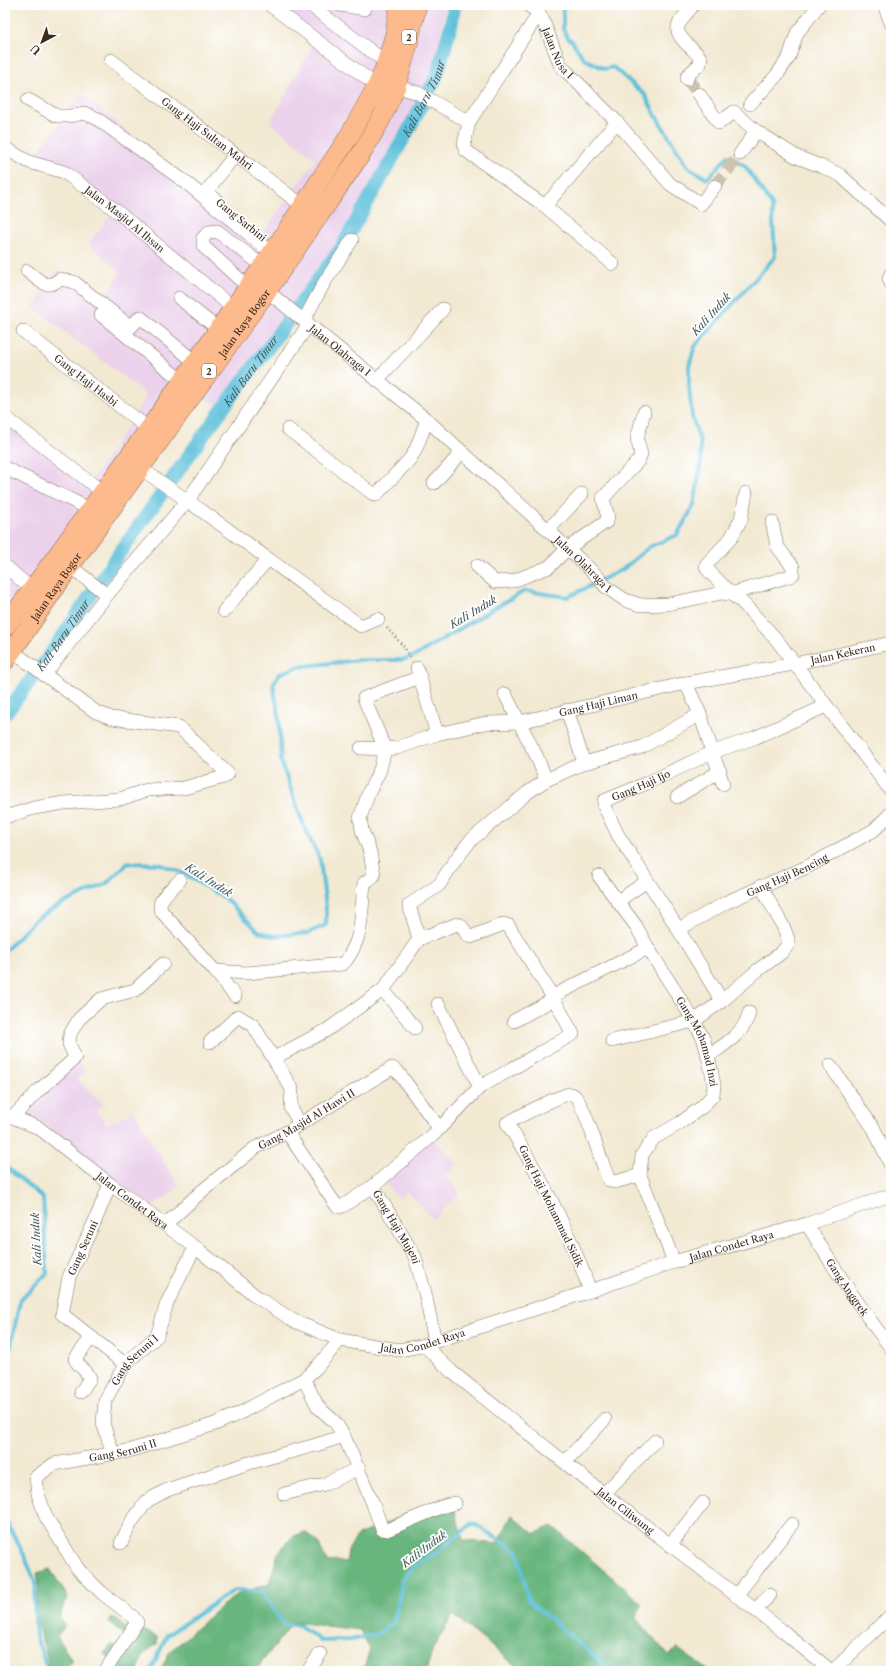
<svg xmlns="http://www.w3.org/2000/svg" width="896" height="1676" font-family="'Libre Caslon Text',serif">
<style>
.built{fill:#ebd1eb}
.forest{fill:#68b57e;stroke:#52704e}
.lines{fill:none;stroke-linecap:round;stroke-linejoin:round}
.stream{stroke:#5cc0da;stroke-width:4}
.canal{stroke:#5cc0da;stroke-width:14}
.minor-tunnel{stroke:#cdc3ae;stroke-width:13;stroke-dasharray:13 6;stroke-linecap:butt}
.minor-casing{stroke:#7b6d5d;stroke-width:14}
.highway-casing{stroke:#7b6d5d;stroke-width:20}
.path{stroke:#7b6d5d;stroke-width:2.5;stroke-dasharray:1 3;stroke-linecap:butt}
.minor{stroke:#fff;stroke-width:13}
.highway{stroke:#fcba8d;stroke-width:19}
.labels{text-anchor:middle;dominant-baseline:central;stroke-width:3.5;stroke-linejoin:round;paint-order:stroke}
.shield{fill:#fff;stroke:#766a62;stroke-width:1}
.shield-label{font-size:9px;font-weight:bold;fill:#3b2a1e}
.street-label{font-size:10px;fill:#3b2a1e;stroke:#fff}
.water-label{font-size:11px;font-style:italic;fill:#475e60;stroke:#fff}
</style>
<rect width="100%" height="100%" fill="#fff"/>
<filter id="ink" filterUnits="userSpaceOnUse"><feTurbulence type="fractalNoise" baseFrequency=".025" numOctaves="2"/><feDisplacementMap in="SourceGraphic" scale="8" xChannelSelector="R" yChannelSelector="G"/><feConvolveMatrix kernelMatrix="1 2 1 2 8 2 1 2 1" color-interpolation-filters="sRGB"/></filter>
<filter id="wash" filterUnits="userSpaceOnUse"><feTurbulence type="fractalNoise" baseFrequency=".012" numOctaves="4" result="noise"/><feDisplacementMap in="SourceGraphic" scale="16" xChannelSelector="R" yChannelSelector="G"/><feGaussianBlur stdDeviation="0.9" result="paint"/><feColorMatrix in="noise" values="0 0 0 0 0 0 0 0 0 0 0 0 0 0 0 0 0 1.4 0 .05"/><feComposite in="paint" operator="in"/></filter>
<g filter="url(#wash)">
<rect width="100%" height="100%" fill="#f2e9d2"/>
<!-- built -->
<g class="built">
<path d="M 271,5 L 446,5 L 425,108 L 228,411 L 194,392 L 5,665 L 5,414 L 90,483 L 147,395 L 33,307 L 58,269 L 103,301 L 120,272 L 88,244 L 112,213 L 36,154 L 81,93 L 258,239 L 316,159 L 270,122 L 316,40 Z"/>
<path d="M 71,1055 L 86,1071 L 77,1079 L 104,1104 L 96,1110 L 107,1124 L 134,1111 L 156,1150 L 178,1184 L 174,1191 L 145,1212 L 78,1150 L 18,1104 Z"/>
<path d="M 432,1138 L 457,1164 L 445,1176 L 460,1193 L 433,1219 L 407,1191 L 399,1198 L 385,1183 Z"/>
</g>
<!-- forest -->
<g class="forest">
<path d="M 451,1496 L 463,1540 L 497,1544 L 512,1515 L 534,1534 L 552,1526 L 643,1604 L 635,1617 L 669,1656 L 677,1648 L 703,1667 L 712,1671 L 522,1671 L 453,1615 L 433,1648 L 426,1671 L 363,1671 L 370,1649 L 360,1630 L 293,1622 L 255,1671 L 160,1671 L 169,1653 L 219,1608 L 238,1594 L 269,1584 L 278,1553 L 293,1536 L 305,1532 L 318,1542 L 327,1562 L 336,1561 L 346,1563 L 348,1550 L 358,1535 Z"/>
<path d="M 50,1569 L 68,1597 L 59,1617 L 65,1626 L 57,1636 L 72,1661 L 65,1668 L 67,1671 L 51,1671 L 35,1616 L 39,1585 L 37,1573 Z"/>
<path d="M 110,1617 L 119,1621 L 125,1627 L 133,1625 L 157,1637 L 157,1644 L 143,1654 L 138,1671 L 105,1671 L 111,1658 L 104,1654 L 112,1644 L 115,1646 L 129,1639 L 109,1622 Z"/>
</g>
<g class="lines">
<!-- stream -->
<g class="stream">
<path d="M 5,951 L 36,919 L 63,903 L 106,884 L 128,863 L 160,864 L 183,873 L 225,898 L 258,931 L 273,936 L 308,933 L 326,925 L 326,908 L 320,860 L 304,826 L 281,762 L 279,716 L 273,685 L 279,674 L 297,667 L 359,660 L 402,660 L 415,656 L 489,611 L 525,591 L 568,597 L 623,569 L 649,547 L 677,535 L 694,505 L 701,464 L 700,441 L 692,417 L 689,386 L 689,366 L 695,346 L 775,257 L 772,205 L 745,166 L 728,156 L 707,179 L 688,167 L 656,116 L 645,95 L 613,67 L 605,69 L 584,59 L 572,41 L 568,38 L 563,29 L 563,5"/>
<path d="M 5,1166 L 43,1198 L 47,1273 L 20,1301 L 6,1367 L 7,1405 L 5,1412"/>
<path d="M 5,1519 L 24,1555 L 36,1584 L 34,1604 L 36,1636 L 48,1671"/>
<path d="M 151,1671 L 167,1635 L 234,1590 L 261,1591 L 284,1625 L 299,1625 L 321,1641 L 351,1640 L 378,1634 L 394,1621 L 403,1578 L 419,1562 L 435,1554 L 473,1523 L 518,1552 L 528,1600 L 612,1671"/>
</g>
<!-- canal -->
<path class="canal" id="s1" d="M 5,714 L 50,655 L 118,555 L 205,433 L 340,250 L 408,131 L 437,76 L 452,21 L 454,5"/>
</g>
</g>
<g filter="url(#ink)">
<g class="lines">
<!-- minor-tunnel -->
<g class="minor-tunnel">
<path d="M 687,79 L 699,94"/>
<path d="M 715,186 L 740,154"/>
</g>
<!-- minor casing -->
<g class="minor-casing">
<g id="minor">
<path d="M 270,5 L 377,86"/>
<path d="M 310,5 L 376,55 L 394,65"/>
<path d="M 340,5 L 365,9 L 365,5"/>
<path id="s2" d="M 528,5 L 539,13 L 542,18 L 560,64 L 564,69 L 617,122 L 670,184 L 701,204 L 715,186"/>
<path d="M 884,5 L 891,23"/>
<path d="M 539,13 L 469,122 L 464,145 L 465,150 L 545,206 L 613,264"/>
<path id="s3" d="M 111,60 L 303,206"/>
<path d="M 687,79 L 688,75 L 700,64 L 701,59 C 698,54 694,51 690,47 C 669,28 678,25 693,5"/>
<path d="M 396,86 L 418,93 L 469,122"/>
<path d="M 699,94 L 719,123 L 734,112 L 756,131 L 797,157 L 823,167 L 840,175 L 891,221"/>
<path d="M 28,100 L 57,116 L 70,116 L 84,113 L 96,118 L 184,181 L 272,253"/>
<path d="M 750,104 L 777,75 L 789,57 L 797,33 L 819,5"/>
<path id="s4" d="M 5,148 L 29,162 L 64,172 L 118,212 L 233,308"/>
<path d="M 740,154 L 756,131"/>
<path d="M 216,200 L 206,192 L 235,155"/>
<path d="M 545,206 L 617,122"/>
<path d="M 27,271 C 40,280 45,291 60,279 L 74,282 L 131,327 L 140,317 L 195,362"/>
<path d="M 891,274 L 889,278 L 891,284"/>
<path d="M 248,287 L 203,246 L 203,238 L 209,232 L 217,231 L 263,266"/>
<path id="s5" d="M 267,291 L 427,420 L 548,530 L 597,576 L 606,587 L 625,600 L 640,605 L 668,604 L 722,593 L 731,594 L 742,602 L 776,639 L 891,791"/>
<path d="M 179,298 L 218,329"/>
<path d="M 101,315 L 182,381"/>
<path d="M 304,320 L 324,283 L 352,240"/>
<path id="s6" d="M 23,331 L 149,429"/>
<path d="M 377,380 L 443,309"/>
<path d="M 5,417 L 104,493"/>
<path d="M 288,429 L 372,493 L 376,495 L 410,459 L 416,449 L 427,420"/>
<path d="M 5,468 L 92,510"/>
<path d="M 140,468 C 215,518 287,574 361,626 L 378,619"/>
<path d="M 434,483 L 462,452"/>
<path d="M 746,493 L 741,519 L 731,538 L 706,565 L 707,569 L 731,594 L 790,576 L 793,574 L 793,567 L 777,546 L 772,522"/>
<path d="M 548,530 L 582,494"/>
<path d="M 5,566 L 33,590"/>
<path d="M 70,566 L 107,595"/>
<path d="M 477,566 L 495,582 L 513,581 L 549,567 L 568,548 L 606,522 L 608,518 L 603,498 L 638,461 L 641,454 L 637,439 L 644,412"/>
<path d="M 224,611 L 268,559"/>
<path d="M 417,668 L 437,734"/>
<path d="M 44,675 L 107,595 L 188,500 L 309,324"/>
<path d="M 686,683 L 700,714 L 723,784"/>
<path d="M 505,694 L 537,757 L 546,780 L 584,763 L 642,747 L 700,714"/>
<path d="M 567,710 L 584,763"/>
<path id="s7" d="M 361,748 L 385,749 L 397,748 L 437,734 L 486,723 L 520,722 L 686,683 L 794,664 L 891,643"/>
<path d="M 677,797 L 720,771"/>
<path d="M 5,817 L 34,808 L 64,803 L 120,799 L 147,790 L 184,788 L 224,777 L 228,774 L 179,727 L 112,718 L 96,712 L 12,651"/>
<path id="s8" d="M 599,876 L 636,926 L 648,948 L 694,1021 L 704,1040 L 711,1069 L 714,1085 L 713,1095 L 702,1107 L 680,1123 L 654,1138 L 642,1155 L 640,1175 L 674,1262"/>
<path d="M 180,880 C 173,888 156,899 161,911 L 215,971 L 235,996"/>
<path d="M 618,901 L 647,881"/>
<path id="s9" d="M 679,929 L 727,902 L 807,867 L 874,830 L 891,813"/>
<path id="s10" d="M 419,939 L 457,924 L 461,925 L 467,935 L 471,937 L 503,924 L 508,925 L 554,999 L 573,1034 L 480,1087 L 433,1135 L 373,1186 L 415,1257 L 425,1293 L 435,1341"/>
<path d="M 215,971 L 246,973 L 343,964 C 364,940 361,913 364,883 L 372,878 L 374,875 L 370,852 L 362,830 L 360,818 L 369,792 L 380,770 L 385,749 L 364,698 L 420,677"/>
<path d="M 383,990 L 415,1028"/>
<path d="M 559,993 L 648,948"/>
<path id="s11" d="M 722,1001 L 665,908 L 618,835 L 604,806 L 604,801 L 647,783 L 713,752 L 754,738 L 826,706"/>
<path d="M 438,1004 L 480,1087"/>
<path d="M 514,1021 L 554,999"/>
<path d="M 612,1041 L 694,1021 L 722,1001 L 758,970 L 781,953 L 788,945 L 788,939 L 784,928 L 761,886"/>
<path d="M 210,1042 L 238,1016 L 253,1025 L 292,1089 L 291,1108 L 300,1124"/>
<path d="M 708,1056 C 725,1044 744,1034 749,1013"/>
<path d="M 274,1058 L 327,1030 L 383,990 L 419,939 L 409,905 L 439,885 L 454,862 L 470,841 L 527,793 L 546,780"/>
<path d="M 830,1065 L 874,1129 L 891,1166"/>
<path id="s12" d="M 5,1114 L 39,1128 L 110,1184 L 195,1247 L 257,1297 L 294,1321 L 340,1340 L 399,1350 L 421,1346 L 590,1291 L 674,1262 L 807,1224 L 891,1195"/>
<path d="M 13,1117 L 37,1092 L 73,1060 L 75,1057 L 69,1044 L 70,1034 L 79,1019 L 101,999 L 135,990 L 163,964"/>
<path d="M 287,1132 L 336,1205 L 339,1207 L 343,1206 L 373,1186"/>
<path d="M 110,1184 L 95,1221 L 69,1277 L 62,1314 L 125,1364"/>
<path id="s13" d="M 166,1224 L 202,1191 L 255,1148 L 287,1132 L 392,1068 L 398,1072 L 439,1128"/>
<path id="s14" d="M 807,1224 C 833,1267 860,1308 891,1348"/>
<path d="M 590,1291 C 570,1232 540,1175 507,1123 C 517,1118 563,1093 571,1094 C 583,1095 602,1167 609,1180 L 615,1182 L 640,1175"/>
<path id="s15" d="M 424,1345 L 452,1372 L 604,1494 L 784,1632 L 831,1671"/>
<path d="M 304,1379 L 318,1407 L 335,1422 L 344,1436 L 373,1504 L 382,1529 L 387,1530 L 441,1507 L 455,1503"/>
<path d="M 81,1392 L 90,1378 C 87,1370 78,1367 75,1359 L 91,1338"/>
<path id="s16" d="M 113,1454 L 103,1423 L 105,1401 L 125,1364 L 157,1336 L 167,1303 L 195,1247"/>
<path d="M 565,1462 L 605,1419"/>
<path d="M 284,1494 L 325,1484 L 359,1468"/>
<path d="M 604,1494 L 655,1441"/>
<path d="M 121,1543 L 132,1521 L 147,1501 L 167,1490 L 249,1463 L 316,1445 L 344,1436"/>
<path d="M 670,1545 L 703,1503"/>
<path d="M 736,1596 L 792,1524"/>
<path d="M 755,1610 L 770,1595"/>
<path id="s17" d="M 105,1671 L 137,1622 L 133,1617 L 102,1593 L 78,1569 L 46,1517 L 38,1494 L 36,1477 L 54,1464 L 128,1451 L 215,1424 L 238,1414 L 304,1379 L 317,1367 L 340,1340"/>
<path d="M 308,1671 L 320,1654"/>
<path d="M 833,1671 L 891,1615"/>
</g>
</g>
<!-- highway casing -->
<g class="highway-casing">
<g id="highway">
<path d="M 5,627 L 149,429 L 272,253 L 348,138 L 377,86 L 383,73 L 395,34 L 399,5"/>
<path id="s18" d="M 5,661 L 70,566 L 267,291 L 363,151 L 382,117 L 396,86 L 407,48 L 417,5"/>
</g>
</g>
<!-- path -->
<path class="path" d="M 387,628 L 404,647 L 411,659"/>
<!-- minor -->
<use href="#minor" class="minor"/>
<!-- highway -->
<use href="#highway" class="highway"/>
</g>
</g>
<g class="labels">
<!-- shield labels -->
<g class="shield">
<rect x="402" y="30" width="14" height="14" rx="3"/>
<rect x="202" y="364" width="14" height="14" rx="3"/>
</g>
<g class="shield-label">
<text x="409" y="37">2</text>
<text x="209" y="371">2</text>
</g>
<!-- street labels -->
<g class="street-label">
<text stroke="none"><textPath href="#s2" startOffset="58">Jalan Nusa I</textPath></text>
<text stroke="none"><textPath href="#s3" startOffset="121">Gang Haji Sultan Mahri</textPath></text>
<text stroke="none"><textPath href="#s4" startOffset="141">Jalan Masjid Al Ihsan</textPath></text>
<text transform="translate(241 220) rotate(39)">Gang Sarbini</text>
<text stroke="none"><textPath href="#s18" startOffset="414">Jalan Raya Bogor</textPath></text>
<text stroke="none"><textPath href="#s5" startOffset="94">Jalan Olahraga I</textPath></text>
<text stroke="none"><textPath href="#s6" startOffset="80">Gang Haji Hasbi</textPath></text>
<text stroke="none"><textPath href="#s5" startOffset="418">Jalan Olahraga I</textPath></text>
<text stroke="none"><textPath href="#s18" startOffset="90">Jalan Raya Bogor</textPath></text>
<text stroke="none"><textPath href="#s7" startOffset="493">Jalan Kekeran</textPath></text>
<text stroke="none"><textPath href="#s7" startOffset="243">Gang Haji Liman</textPath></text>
<text stroke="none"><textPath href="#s11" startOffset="273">Gang Haji Ijo</textPath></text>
<text stroke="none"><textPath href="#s9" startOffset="121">Gang Haji Bencing</textPath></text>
<text stroke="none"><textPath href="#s8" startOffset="194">Gang Mohamad Inzi</textPath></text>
<text stroke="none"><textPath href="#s13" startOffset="176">Gang Masjid Al Hawi II</textPath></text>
<text stroke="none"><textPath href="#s12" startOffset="155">Jalan Condet Raya</textPath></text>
<text transform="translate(551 1206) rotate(64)">Gang Haji Mohammad Sidik</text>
<text stroke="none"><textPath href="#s10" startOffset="528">Gang Haji Mujeni</textPath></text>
<text stroke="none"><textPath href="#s12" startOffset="815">Jalan Condet Raya</textPath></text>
<text transform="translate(83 1248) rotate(-66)">Gang Seruni</text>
<text stroke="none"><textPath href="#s14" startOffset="75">Gang Anggrek</textPath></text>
<text stroke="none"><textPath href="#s12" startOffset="491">Jalan Condet Raya</textPath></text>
<text stroke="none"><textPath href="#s16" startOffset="106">Gang Seruni I</textPath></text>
<text stroke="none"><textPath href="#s17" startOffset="333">Gang Seruni II</textPath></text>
<text stroke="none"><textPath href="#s15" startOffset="261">Jalan Ciliwung</textPath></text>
</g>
<!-- water labels -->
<g class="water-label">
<text stroke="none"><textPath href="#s1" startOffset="746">Kali Baru Timur</textPath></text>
<text transform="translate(711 314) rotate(-48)">Kali Induk</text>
<text stroke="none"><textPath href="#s1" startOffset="422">Kali Baru Timur</textPath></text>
<text transform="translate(473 612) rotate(-31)">Kali Induk</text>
<text stroke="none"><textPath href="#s1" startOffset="98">Kali Baru Timur</textPath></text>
<text transform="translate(209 880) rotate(32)">Kali Induk</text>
<text transform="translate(36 1239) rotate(-93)">Kali Induk</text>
<text transform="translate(424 1549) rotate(-37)">Kali Induk</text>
</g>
</g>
<!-- margin -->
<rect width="896" height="1676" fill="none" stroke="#fff" stroke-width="20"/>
<!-- north arrow -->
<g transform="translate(42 42) rotate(221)" stroke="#ffffff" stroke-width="3" paint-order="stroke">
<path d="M0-3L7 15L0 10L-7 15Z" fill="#3b2a1e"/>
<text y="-6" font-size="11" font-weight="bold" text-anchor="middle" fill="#3b2a1e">U</text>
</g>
</svg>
